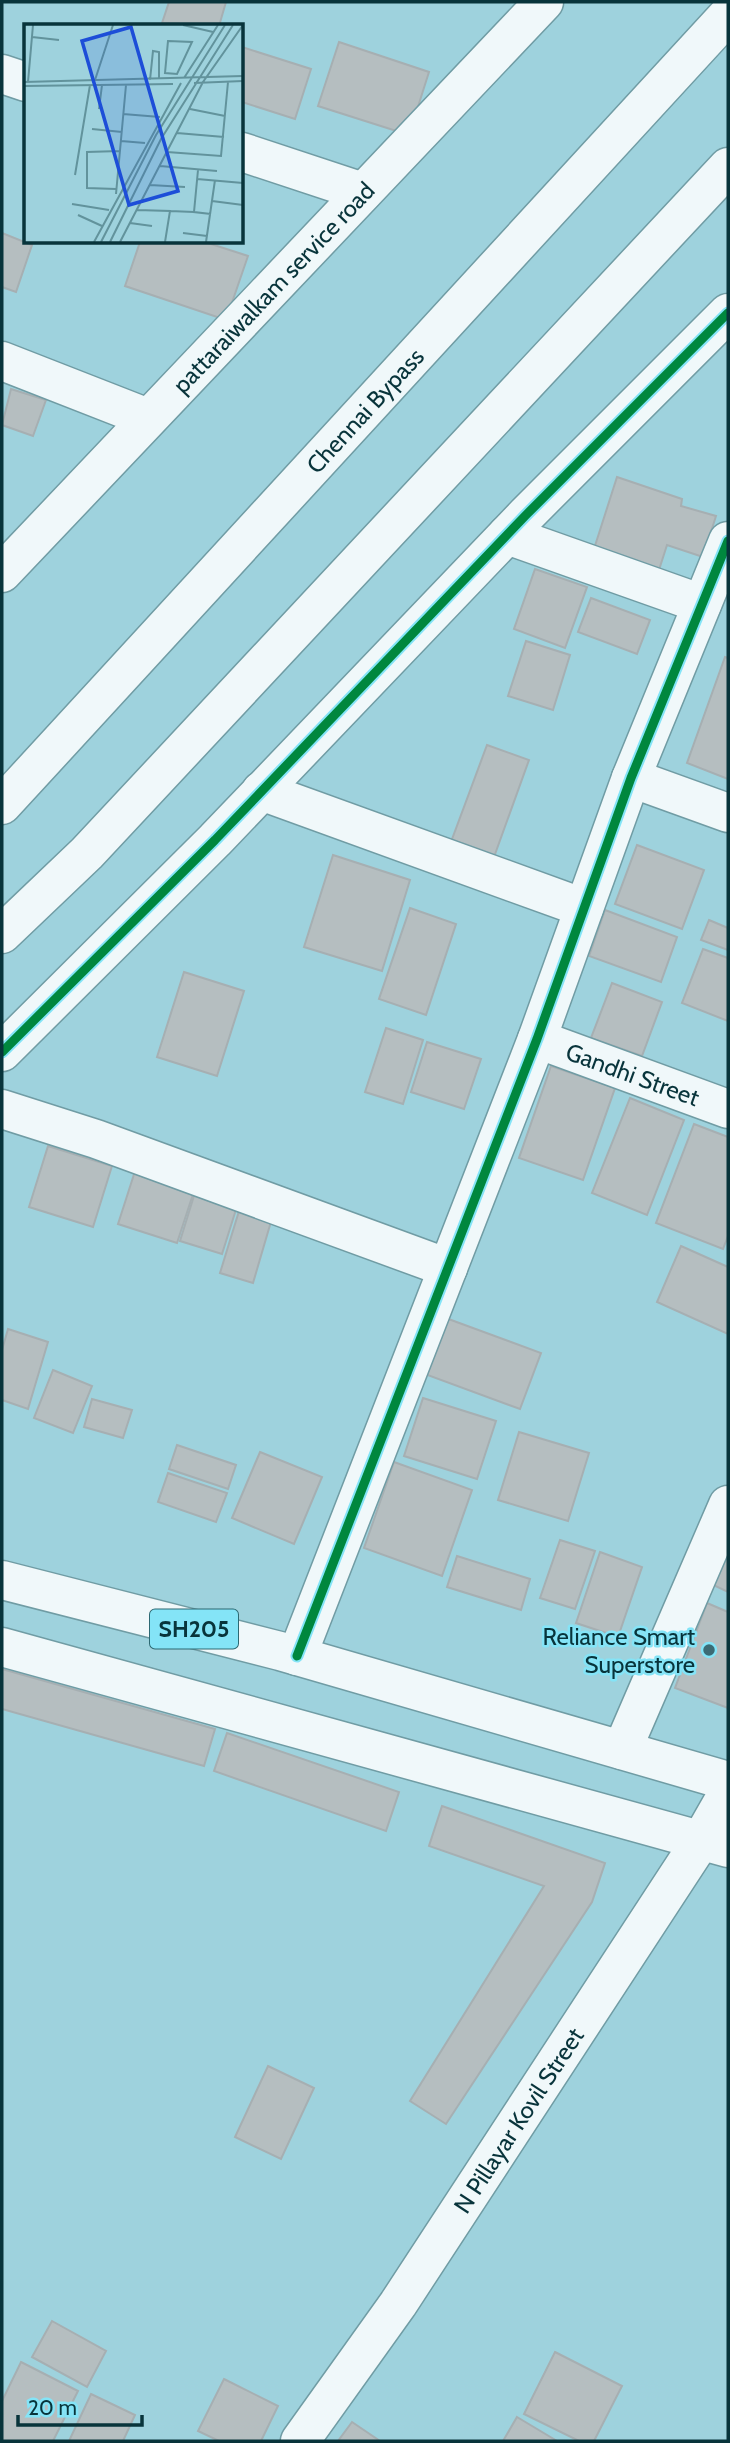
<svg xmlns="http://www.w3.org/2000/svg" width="730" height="2443" font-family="Cabin,sans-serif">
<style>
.building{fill:#b5bec0;stroke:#a6afb2;stroke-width:2}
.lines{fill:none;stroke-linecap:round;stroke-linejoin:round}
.street-casing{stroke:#709ca4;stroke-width:41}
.secondary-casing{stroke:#709ca4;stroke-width:41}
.primary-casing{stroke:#709ca4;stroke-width:41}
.highway-casing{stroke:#709ca4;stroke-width:41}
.street{stroke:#f0f8fa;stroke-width:38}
.secondary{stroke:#f0f8fa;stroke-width:38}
.primary{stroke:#f0f8fa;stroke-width:38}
.highway{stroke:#f0f8fa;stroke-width:38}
.cycleway-casing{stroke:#84e4f7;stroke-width:13}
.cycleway{stroke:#00873e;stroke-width:9}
.poi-dot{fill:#3c6b74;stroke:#84e4f7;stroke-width:2.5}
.labels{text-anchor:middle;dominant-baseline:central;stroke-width:5;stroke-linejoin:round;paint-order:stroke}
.shield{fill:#84e4f7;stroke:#2d6973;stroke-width:2}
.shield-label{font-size:23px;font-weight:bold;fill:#08343b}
.street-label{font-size:24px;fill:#08343b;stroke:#84e4f7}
.poi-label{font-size:24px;fill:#08343b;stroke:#84e4f7;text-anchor:end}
.inset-road{fill:none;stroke:#62939c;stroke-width:2}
.view{fill:#1d4ed8;fill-opacity:0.15;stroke:#1d4ed8;stroke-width:3.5}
.inset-edge{fill:none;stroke:#08343b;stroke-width:3.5}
</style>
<rect width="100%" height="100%" fill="#9ed2dd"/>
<!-- building -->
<g class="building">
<path d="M 169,2 L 226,2 L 219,26 L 162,23 Z"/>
<path d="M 339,42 L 429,72 L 409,135 L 318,106 Z"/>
<path d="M 242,47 L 311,69 L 295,119 L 242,102 Z"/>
<path d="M 2,233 L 32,245 L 16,292 L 2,287 Z"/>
<path d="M 140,242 L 205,242 L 248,256 L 226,320 L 125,286 Z"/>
<path d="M 11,389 L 46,400 L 33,436 L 2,425 Z"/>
<path d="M 617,477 L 682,499 L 681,506 L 716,516 L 703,557 L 667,545 L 658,573 L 593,552 Z"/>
<path d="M 535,569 L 587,587 L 565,648 L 514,629 Z"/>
<path d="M 591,598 L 650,620 L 637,654 L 578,632 Z"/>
<path d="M 526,641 L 570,655 L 553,710 L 508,696 Z"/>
<path d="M 725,657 L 728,658 L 728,779 L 687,763 Z"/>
<path d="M 487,745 L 529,760 L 494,857 L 451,842 Z"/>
<path d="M 637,845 L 704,870 L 682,929 L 615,904 Z"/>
<path d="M 333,855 L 410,880 L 382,971 L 304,947 Z"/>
<path d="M 410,908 L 456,924 L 426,1015 L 379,999 Z"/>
<path d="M 605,910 L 677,937 L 661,982 L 589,956 Z"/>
<path d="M 709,920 L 728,928 L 728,950 L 701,940 Z"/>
<path d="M 703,949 L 728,958 L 728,1021 L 682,1003 Z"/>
<path d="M 184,972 L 244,991 L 217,1076 L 157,1057 Z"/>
<path d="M 612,983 L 662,1002 L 642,1056 L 591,1038 Z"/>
<path d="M 386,1028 L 423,1040 L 403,1104 L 365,1092 Z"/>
<path d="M 427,1042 L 481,1059 L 464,1109 L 411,1092 Z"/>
<path d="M 551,1066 L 615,1088 L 583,1180 L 519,1158 Z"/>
<path d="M 630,1098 L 684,1120 L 647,1215 L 592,1193 Z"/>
<path d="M 694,1124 L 728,1137 L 728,1236 L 723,1249 L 656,1223 Z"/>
<path d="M 48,1146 L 112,1166 L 93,1227 L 29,1207 Z"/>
<path d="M 137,1165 L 196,1185 L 177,1243 L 118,1224 Z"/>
<path d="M 197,1186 L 239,1200 L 222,1254 L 180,1241 Z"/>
<path d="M 243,1198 L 275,1208 L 253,1283 L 220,1273 Z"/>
<path d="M 681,1246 L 728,1267 L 728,1334 L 657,1302 Z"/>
<path d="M 443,1317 L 541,1353 L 520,1409 L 422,1373 Z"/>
<path d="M 8,1329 L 48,1342 L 28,1409 L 2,1400 L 2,1350 Z"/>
<path d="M 53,1370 L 92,1386 L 73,1433 L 34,1418 Z"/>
<path d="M 423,1398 L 496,1421 L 477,1479 L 404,1456 Z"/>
<path d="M 92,1399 L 132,1410 L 123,1438 L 84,1427 Z"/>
<path d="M 519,1432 L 589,1453 L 568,1521 L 498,1500 Z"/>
<path d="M 177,1445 L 236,1465 L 228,1489 L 169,1469 Z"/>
<path d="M 260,1452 L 322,1477 L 294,1544 L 232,1518 Z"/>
<path d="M 394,1462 L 472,1490 L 442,1576 L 364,1548 Z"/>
<path d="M 168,1473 L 227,1493 L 216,1522 L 158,1502 Z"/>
<path d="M 728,1537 L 728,1592 L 707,1582 Z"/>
<path d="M 560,1540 L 595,1551 L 575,1609 L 540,1598 Z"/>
<path d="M 600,1552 L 642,1567 L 618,1637 L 576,1623 Z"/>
<path d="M 457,1556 L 530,1579 L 521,1610 L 447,1587 Z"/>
<path d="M 707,1603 L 728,1612 L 728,1708 L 675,1688 Z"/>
<path d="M 2,1669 L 215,1729 L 204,1766 L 2,1709 Z"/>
<path d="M 227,1733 L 399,1792 L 386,1831 L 214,1771 Z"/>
<path d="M 442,1806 L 605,1863 L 592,1902 L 446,2124 L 410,2101 L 544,1886 L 429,1846 Z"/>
<path d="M 268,2066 L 314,2088 L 281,2159 L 235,2137 Z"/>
<path d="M 52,2321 L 106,2351 L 87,2387 L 32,2357 Z"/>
<path d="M 555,2352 L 622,2386 L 594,2441 L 579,2441 L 524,2414 Z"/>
<path d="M 21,2362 L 78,2391 L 53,2441 L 2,2441 L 2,2401 Z"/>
<path d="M 224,2379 L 278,2406 L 261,2441 L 219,2441 L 198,2431 Z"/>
<path d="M 91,2394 L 135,2415 L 123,2441 L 69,2441 Z"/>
<path d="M 517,2417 L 557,2441 L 503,2441 Z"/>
<path d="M 352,2422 L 380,2441 L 338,2441 Z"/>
</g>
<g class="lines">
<!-- street casing -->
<g class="street-casing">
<g id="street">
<path d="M 2,74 L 26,82"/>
<path d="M 242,152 L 363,192"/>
<path d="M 2,361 L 148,418"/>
<path d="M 507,535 L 702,604"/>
<path d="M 631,778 L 728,813"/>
<path d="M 261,791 L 584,908"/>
<path id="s1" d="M 537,1039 L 728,1109"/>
<path d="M 2,1109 L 96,1139 L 448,1268"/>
<path d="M 297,1656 L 537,1039 L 631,778 L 728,541"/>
<path d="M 622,1750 L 728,1505"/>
<path id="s2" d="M 300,2441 L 398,2304 L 700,1842 L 728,1793"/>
</g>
</g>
<!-- secondary casing -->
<g class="secondary-casing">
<g id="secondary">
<path id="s3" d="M 2,573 L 544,2"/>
<path d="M 2,1052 L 215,840 L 526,515 L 728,313"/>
</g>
</g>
<!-- primary casing -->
<g class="primary-casing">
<g id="primary">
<path d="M 2,1580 L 280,1651 L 728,1781"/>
<path d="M 2,1647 L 728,1848"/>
</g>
</g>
<!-- highway casing -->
<g class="highway-casing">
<g id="highway">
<path id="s4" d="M 2,805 L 728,15"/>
<path d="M 2,934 L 87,853 L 728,167"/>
</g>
</g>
<!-- street -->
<use href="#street" class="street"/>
<!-- secondary -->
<use href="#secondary" class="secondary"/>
<!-- primary -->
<use href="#primary" class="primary"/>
<!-- highway -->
<use href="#highway" class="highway"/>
<!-- cycleway casing -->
<g class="cycleway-casing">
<g id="cycleway">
<path d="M 2,1052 L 215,840 L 526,515 L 728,313"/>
<path d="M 297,1656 L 537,1039 L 631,778 L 728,541"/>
</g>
</g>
<!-- cycleway -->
<use href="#cycleway" class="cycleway"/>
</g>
<!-- markers -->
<circle class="poi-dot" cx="709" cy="1650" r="7"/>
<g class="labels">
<!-- shield labels -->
<rect class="shield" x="150" y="1609.5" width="88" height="39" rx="5"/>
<g class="shield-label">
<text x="194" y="1629">SH205</text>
</g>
<!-- street labels -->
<g class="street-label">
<text stroke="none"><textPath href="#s3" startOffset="394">pattaraiwalkam service road</textPath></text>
<text stroke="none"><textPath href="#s4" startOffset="536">Chennai Bypass</textPath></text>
<text stroke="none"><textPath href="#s1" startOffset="102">Gandhi Street</textPath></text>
<text stroke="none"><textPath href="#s2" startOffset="388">N Pillayar Kovil Street</textPath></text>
</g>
<!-- poi labels -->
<g class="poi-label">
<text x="695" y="1636">Reliance Smart<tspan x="695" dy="28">Superstore</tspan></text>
</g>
</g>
<!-- overview -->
<g transform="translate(24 24)">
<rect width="219" height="219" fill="#9ed2dd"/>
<path class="inset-road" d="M 159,1 L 189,8M 8,13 L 35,16M 144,17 L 168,18 L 153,50 L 141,49 ZM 160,54 L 194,1M 71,56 L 89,1M 126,56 L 129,27 L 135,28 L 135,55M 0,58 L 219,52M 4,58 L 9,1M 170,59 L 219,57M 0,62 L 149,60M 75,85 L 78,61M 166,85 L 201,92M 99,90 L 136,93M 68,105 L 98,108M 153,109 L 200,113M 97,117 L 121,119M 143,128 L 197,132 L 204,58M 136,142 L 193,147M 174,146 L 170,188 L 187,190M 51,151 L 66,61M 173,155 L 219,159M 126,161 L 161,163M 92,165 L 63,164 L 63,128 L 96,127M 92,170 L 102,61M 188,177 L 219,181M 48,180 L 85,186M 113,186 L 146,187 L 141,218M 146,187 L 170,188M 54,191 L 78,202M 106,199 L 128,202M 159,209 L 183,212M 70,218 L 157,59M 77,218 L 132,111 L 201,1M 86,218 L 137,115 L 209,1M 96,218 L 179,58 L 219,1M 182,218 L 191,156"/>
<path class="view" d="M 107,3 L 154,167 L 105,181 L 58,17 Z"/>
<rect width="219" height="219" class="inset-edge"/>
</g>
<!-- border -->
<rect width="730" height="2443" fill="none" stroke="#08343b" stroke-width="7"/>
<!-- scale -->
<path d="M18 2415v10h124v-10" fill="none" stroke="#08343b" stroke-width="3.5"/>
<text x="28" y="2415" font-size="21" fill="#08343b" stroke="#84e4f7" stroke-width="5" paint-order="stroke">20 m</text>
</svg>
